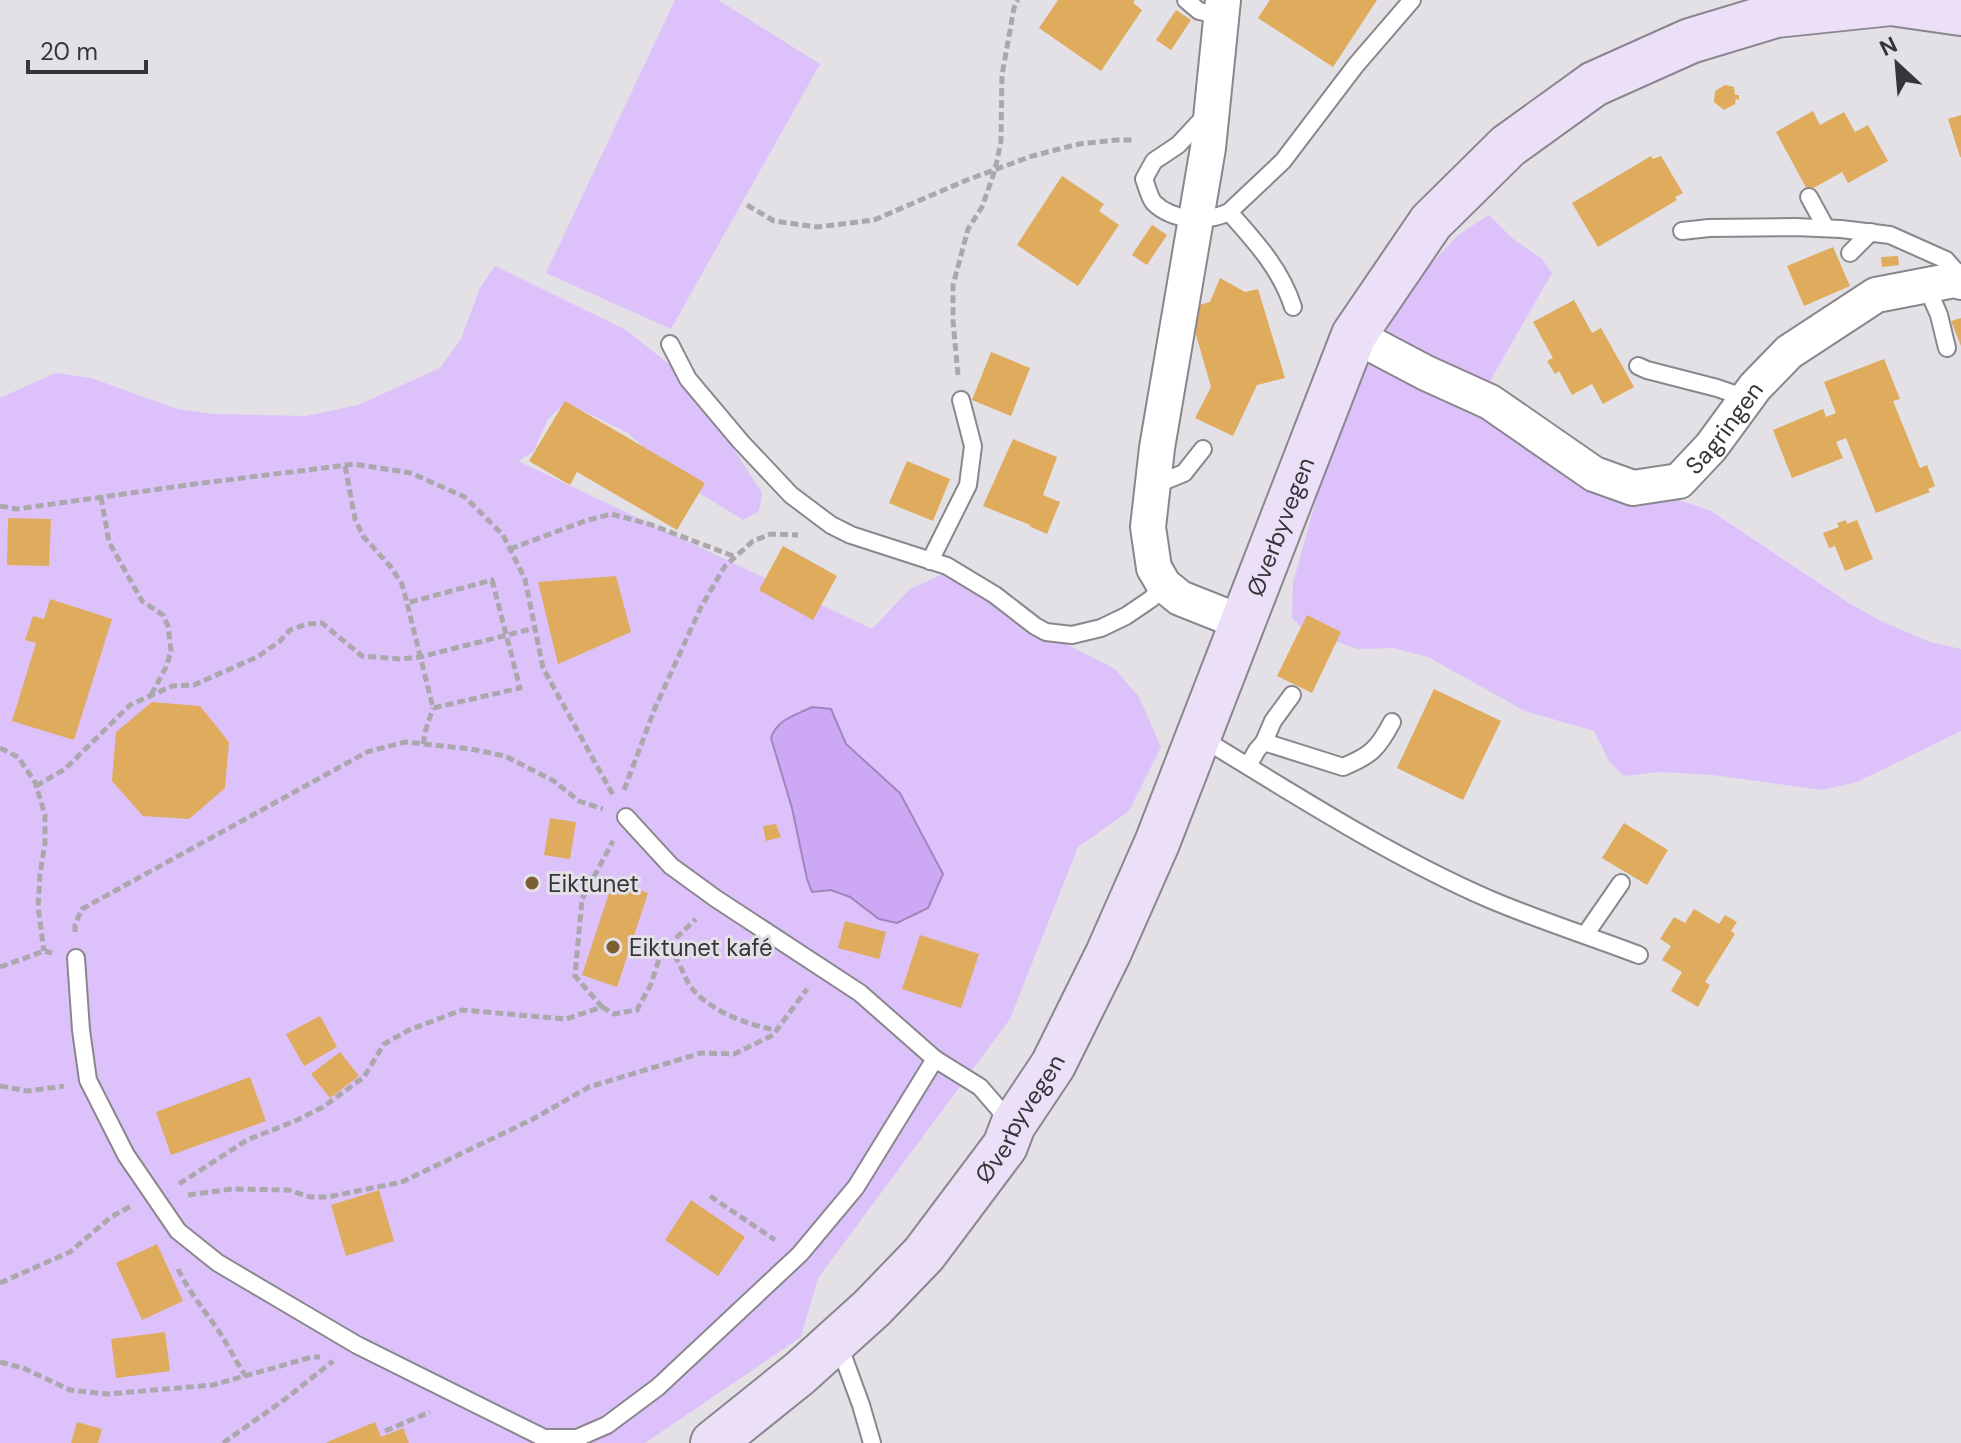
<svg xmlns="http://www.w3.org/2000/svg" width="1961" height="1443" font-family="'DM Sans',sans-serif">
<style>
.green{fill:#ddc1fb}
.water{fill:#cda8f5;stroke:#a086bc;stroke-width:2}
.building{fill:#dfab5c}
.lines{fill:none;stroke-linecap:round;stroke-linejoin:round}
.lane-casing{stroke:#89878d;stroke-width:20}
.street-casing{stroke:#89878d;stroke-width:38}
.secondary-casing{stroke:#89878d;stroke-width:48}
.path{stroke:#aba8ad;stroke-width:5;stroke-dasharray:8 4;stroke-linecap:butt}
.lane{stroke:#fff;stroke-width:16}
.street{stroke:#fff;stroke-width:34}
.secondary{stroke:#ece0f8;stroke-width:44}
.poi-dot{fill:#7b5e31;stroke:#e3e0e6;stroke-width:3}
.labels{text-anchor:middle;dominant-baseline:central;stroke-width:6;stroke-linejoin:round;paint-order:stroke}
.street-label{font-size:24px;fill:#363537;stroke:#e3e0e6}
.poi-label{font-size:24px;fill:#363537;stroke:#e3e0e6;text-anchor:start}
</style>
<rect width="100%" height="100%" fill="#e3e0e6"/>
<!-- green -->
<g class="green">
<path d="M 675,0 L 718,0 L 820,64 L 671,329 L 546,273 Z"/>
<path d="M 1489,215 L 1512,238 L 1542,259 L 1552,273 L 1490,381 L 1493,399 L 1609,476 L 1711,511 L 1849,603 L 1881,621 L 1930,642 L 1961,649 L 1961,731 L 1857,782 L 1822,790 L 1713,775 L 1659,772 L 1624,776 L 1610,763 L 1594,731 L 1525,711 L 1428,657 L 1393,648 L 1357,649 L 1304,630 L 1292,618 L 1293,583 L 1317,496 L 1321,443 L 1344,394 L 1393,320 L 1409,288 L 1458,235 Z"/>
<path d="M 495,266 L 626,330 L 669,364 L 723,433 L 762,493 L 759,511 L 743,520 L 682,482 L 628,433 L 579,409 L 561,407 L 548,419 L 533,452 L 518,461 L 872,629 L 910,589 L 943,574 L 960,578 L 1008,604 L 1068,645 L 1115,669 L 1139,697 L 1161,747 L 1129,811 L 1078,847 L 1010,1019 L 818,1278 L 801,1337 L 645,1443 L 0,1443 L 0,398 L 55,373 L 91,378 L 177,409 L 213,414 L 306,416 L 358,405 L 440,368 L 461,339 L 480,288 Z"/>
</g>
<!-- water -->
<path class="water" d="M 812,707 L 831,709 L 846,744 L 900,793 L 943,874 L 928,908 L 897,923 L 879,919 L 850,897 L 831,890 L 812,892 L 807,879 L 792,808 L 771,738 C 777,719 796,715 812,707 Z"/>
<!-- building -->
<g class="building">
<path d="M 1058,0 L 1135,0 L 1133,3 L 1142,10 L 1101,71 L 1039,28 Z"/>
<path d="M 1270,0 L 1377,0 L 1333,67 L 1258,18 Z"/>
<path d="M 1176,10 L 1191,20 L 1171,50 L 1156,40 Z"/>
<path d="M 1725,85 L 1734,87 L 1735,95 L 1739,95 L 1739,100 L 1736,99 L 1735,104 L 1724,110 L 1714,102 L 1715,91 Z"/>
<path d="M 1813,111 L 1820,125 L 1844,112 L 1855,132 L 1868,125 L 1888,161 L 1848,183 L 1842,172 L 1808,191 L 1776,132 Z"/>
<path d="M 1961,115 L 1961,157 L 1960,157 L 1948,119 Z"/>
<path d="M 1651,156 L 1653,159 L 1661,156 L 1683,193 L 1675,197 L 1677,200 L 1598,247 L 1572,203 Z"/>
<path d="M 1062,176 L 1104,204 L 1099,211 L 1119,225 L 1078,286 L 1017,245 Z"/>
<path d="M 1152,225 L 1167,235 L 1147,265 L 1132,255 Z"/>
<path d="M 1833,247 L 1850,286 L 1804,306 L 1787,266 Z"/>
<path d="M 1898,256 L 1899,265 L 1882,267 L 1881,257 Z"/>
<path d="M 1220,278 L 1245,292 L 1258,289 L 1285,378 L 1257,385 L 1233,436 L 1195,418 L 1211,387 L 1193,324 L 1198,313 L 1195,306 L 1210,302 Z"/>
<path d="M 1574,300 L 1592,333 L 1601,328 L 1634,387 L 1603,404 L 1592,384 L 1572,395 L 1559,371 L 1555,374 L 1547,361 L 1553,358 L 1533,322 Z"/>
<path d="M 1961,318 L 1961,346 L 1951,321 Z"/>
<path d="M 991,352 L 1030,368 L 1011,416 L 972,400 Z"/>
<path d="M 1884,359 L 1900,399 L 1893,401 L 1920,468 L 1927,465 L 1935,486 L 1928,489 L 1930,492 L 1876,513 L 1846,438 L 1836,442 L 1843,458 L 1792,478 L 1773,430 L 1823,409 L 1826,417 L 1836,413 L 1824,382 Z"/>
<path d="M 565,401 L 705,483 L 677,530 L 577,472 L 570,485 L 529,461 Z"/>
<path d="M 1013,439 L 1057,457 L 1043,495 L 1060,502 L 1047,534 L 1029,526 L 1030,525 L 983,506 Z"/>
<path d="M 907,461 L 950,479 L 933,521 L 889,503 Z"/>
<path d="M 8,518 L 51,519 L 49,566 L 7,565 Z"/>
<path d="M 1846,520 L 1847,524 L 1857,520 L 1873,559 L 1845,571 L 1835,546 L 1829,548 L 1823,533 L 1839,527 L 1837,523 Z"/>
<path d="M 783,546 L 837,576 L 813,620 L 759,590 Z"/>
<path d="M 616,576 L 631,632 L 558,664 L 538,582 Z"/>
<path d="M 50,599 L 112,619 L 74,740 L 12,721 L 36,643 L 25,640 L 33,616 L 44,619 Z"/>
<path d="M 1307,615 L 1341,632 L 1312,693 L 1277,676 Z"/>
<path d="M 1434,689 L 1501,721 L 1463,800 L 1397,768 Z"/>
<path d="M 152,702 L 200,706 L 229,742 L 225,788 L 189,819 L 143,816 L 112,781 L 116,732 Z"/>
<path d="M 550,818 L 576,822 L 570,859 L 544,855 Z"/>
<path d="M 1624,823 L 1668,850 L 1647,885 L 1602,858 Z"/>
<path d="M 776,824 L 781,837 L 766,841 L 763,826 Z"/>
<path d="M 613,881 L 648,893 L 617,987 L 582,975 Z"/>
<path d="M 1694,909 L 1719,924 L 1725,915 L 1737,922 L 1731,931 L 1735,934 L 1705,982 L 1710,985 L 1698,1007 L 1671,991 L 1682,972 L 1662,960 L 1671,946 L 1660,939 L 1674,917 L 1685,923 Z"/>
<path d="M 845,921 L 886,932 L 879,959 L 838,948 Z"/>
<path d="M 920,935 L 979,954 L 961,1008 L 902,989 Z"/>
<path d="M 320,1016 L 337,1047 L 304,1066 L 286,1034 Z"/>
<path d="M 340,1052 L 359,1076 L 330,1098 L 311,1074 Z"/>
<path d="M 250,1077 L 266,1121 L 171,1155 L 156,1112 Z"/>
<path d="M 379,1190 L 394,1241 L 346,1256 L 331,1205 Z"/>
<path d="M 691,1200 L 745,1237 L 718,1276 L 665,1240 Z"/>
<path d="M 157,1244 L 183,1301 L 142,1320 L 116,1263 Z"/>
<path d="M 165,1332 L 170,1371 L 116,1378 L 111,1339 Z"/>
<path d="M 77,1422 L 102,1429 L 98,1443 L 71,1443 Z"/>
<path d="M 375,1422 L 381,1437 L 403,1428 L 409,1443 L 325,1443 Z"/>
</g>
<g class="lines">
<!-- lane casing -->
<g class="lane-casing">
<g id="lane">
<path d="M 1186,0 L 1199,11 L 1222,16"/>
<path d="M 1207,114 L 1178,145 L 1154,161 L 1144,179 C 1147,186 1149,197 1154,203 C 1173,221 1206,223 1229,212 L 1283,161 L 1356,65 L 1412,0"/>
<path d="M 1809,197 L 1826,228"/>
<path d="M 1229,212 C 1254,240 1281,269 1293,307"/>
<path d="M 1682,231 L 1709,228 L 1795,227 L 1841,229 L 1890,235 L 1946,260 L 1961,277"/>
<path d="M 1850,253 L 1871,232"/>
<path d="M 1926,285 L 1939,315 L 1947,348"/>
<path d="M 670,344 L 688,379 L 741,442 L 791,495 L 831,525 L 851,535 L 947,566 L 995,595 L 1035,626 L 1046,632 L 1072,635 L 1101,628 L 1126,616 L 1151,599 L 1164,585"/>
<path d="M 1638,366 L 1647,370 L 1717,388 L 1746,398"/>
<path d="M 1152,486 L 1184,473 L 1203,449"/>
<path d="M 930,561 L 968,485 L 973,446 L 961,400"/>
<path d="M 1200,737 C 1294,794 1388,855 1489,899 C 1538,920 1589,936 1639,955"/>
<path d="M 1264,742 L 1273,721 L 1292,695"/>
<path d="M 1248,766 L 1257,750 L 1264,742 L 1343,767 C 1370,756 1378,749 1392,722"/>
<path d="M 626,817 L 671,866 L 715,898 L 860,993 L 935,1059"/>
<path d="M 1585,935 L 1621,883"/>
<path d="M 76,958 L 81,1030 L 88,1080 L 126,1155 L 178,1231 L 218,1263 L 357,1345 L 544,1438 L 577,1438 L 607,1425 L 658,1387 L 800,1254 L 856,1187 L 935,1059 L 980,1087 L 1012,1124"/>
<path d="M 839,1345 L 861,1405 L 872,1443"/>
</g>
</g>
<!-- street casing -->
<g class="street-casing">
<g id="street">
<path d="M 1223,0 L 1208,148 L 1157,448 L 1148,527 L 1154,568 L 1164,585 L 1180,598 L 1243,623"/>
<path id="s1" d="M 1354,335 L 1426,373 L 1490,402 L 1594,474 L 1633,488 L 1679,481 L 1711,447 L 1755,387 L 1789,352 L 1876,295 L 1954,280 L 1961,282"/>
</g>
</g>
<!-- secondary casing -->
<g class="secondary-casing">
<g id="secondary">
<path id="s2" d="M 713,1443 L 800,1373 L 872,1308 L 924,1254 L 1005,1146 L 1013,1125 L 1053,1065 L 1108,954 L 1157,843 L 1354,335 L 1431,222 L 1508,146 L 1594,84 L 1690,41 L 1776,15 L 1891,3 L 1961,13"/>
</g>
</g>
<!-- path -->
<g class="path">
<path d="M 747,205 L 774,221 L 817,227 L 874,220 L 967,180 L 1032,156 L 1079,144 L 1117,140 L 1134,140"/>
<path d="M 958,375 L 953,321 L 953,285 L 968,229 L 982,207 L 995,170 L 1001,141 L 1002,75 L 1014,8 L 1018,0"/>
<path d="M 345,466 L 355,519 L 363,536 L 390,566 L 402,584 L 407,603"/>
<path d="M 101,497 L 109,542 L 142,601 L 163,615 L 168,626 L 171,651 L 166,667 L 151,695"/>
<path d="M 0,506 L 17,509 L 195,484 L 354,464 L 411,473 L 465,497 L 503,535 L 525,579 L 543,668 L 613,795"/>
<path d="M 510,549 L 585,521 L 611,514 L 649,524 L 736,557"/>
<path d="M 492,580 L 520,688 L 433,708 L 407,603 Z"/>
<path d="M 423,744 L 426,729 L 433,708"/>
<path d="M 0,748 L 18,757 L 35,782 L 45,815 L 45,843 L 40,874 L 38,907 L 44,951"/>
<path d="M 36,786 L 65,769 L 130,705 L 172,686 L 194,685 L 257,657 L 279,642 L 290,630 L 307,624 L 322,623 L 362,656 L 401,659 L 420,657 L 535,628"/>
<path d="M 624,790 L 655,708 L 701,607 L 725,566 L 753,541 L 771,534 L 798,535"/>
<path d="M 75,932 L 75,925 L 82,909 L 367,752 L 405,742 L 471,749 L 505,756 L 554,781 L 579,801 L 603,809"/>
<path d="M 642,940 C 652,944 668,947 675,957 C 683,968 685,983 697,994 C 718,1014 749,1025 776,1030"/>
<path d="M 0,967 L 44,951 L 52,953"/>
<path d="M 602,1007 L 614,1014 L 637,1010 L 651,984 L 659,959 L 675,939 L 696,919"/>
<path d="M 0,1086 L 28,1091 L 64,1086"/>
<path d="M 179,1184 L 247,1140 L 295,1121 L 323,1107 L 364,1077 L 384,1044 L 409,1030 L 462,1010 L 566,1019 L 602,1007 L 575,976 L 582,899 L 613,841"/>
<path d="M 188,1195 L 232,1189 L 289,1190 L 310,1197 L 328,1197 L 402,1182 L 533,1119 L 589,1087 L 701,1053 L 734,1054 L 773,1035 L 807,989"/>
<path d="M 710,1196 L 775,1240"/>
<path d="M 178,1269 C 189,1292 205,1311 220,1333 C 229,1347 236,1362 246,1376"/>
<path d="M 0,1283 L 70,1252 L 111,1217 L 131,1206"/>
<path d="M 0,1362 L 23,1368 L 70,1390 L 107,1394 L 213,1385 L 312,1357 L 320,1357"/>
<path d="M 385,1431 L 430,1412"/>
<path d="M 223,1443 L 284,1400 L 333,1361"/>
</g>
<!-- lane -->
<use href="#lane" class="lane"/>
<!-- street -->
<use href="#street" class="street"/>
<!-- secondary -->
<use href="#secondary" class="secondary"/>
</g>
<!-- markers -->
<g class="poi-dot">
<circle cx="532" cy="883" r="8"/>
<circle cx="613" cy="947" r="8"/>
</g>
<g class="labels">
<!-- street labels -->
<g class="street-label">
<text stroke="none"><textPath href="#s1" startOffset="436">Sagringen</textPath></text>
<text stroke="none"><textPath href="#s2" startOffset="1098">Øverbyvegen</textPath></text>
<text stroke="none"><textPath href="#s2" startOffset="450">Øverbyvegen</textPath></text>
</g>
<!-- poi labels -->
<g class="poi-label">
<text x="548" y="883">Eiktunet</text>
<text x="629" y="947">Eiktunet kafé</text>
</g>
</g>
<!-- north arrow -->
<g transform="translate(1897 64) rotate(334)" stroke="#e3e0e6" stroke-width="6" paint-order="stroke">
<path d="M0-6L14 30L0 20L-14 30Z" fill="#363537"/>
<text y="-12" font-size="22" font-weight="bold" text-anchor="middle" fill="#363537">N</text>
</g>
<!-- scale -->
<path d="M28 60v12h118v-12" fill="none" stroke="#363537" stroke-width="4"/>
<text x="40" y="60" font-size="24" fill="#363537" stroke="#e3e0e6" stroke-width="6" paint-order="stroke">20 m</text>
</svg>
